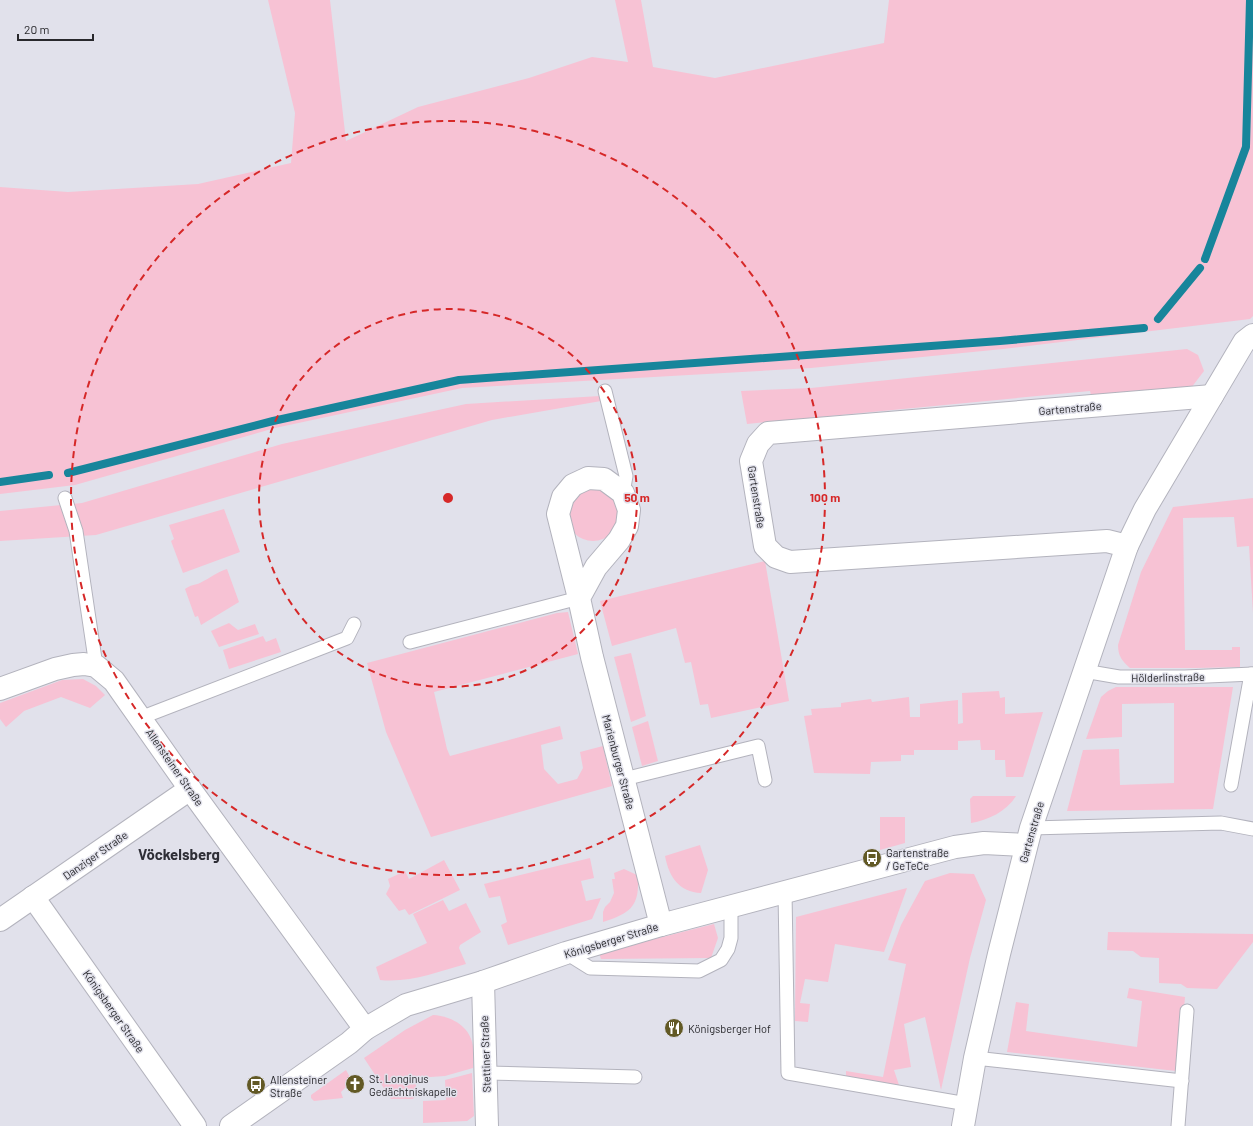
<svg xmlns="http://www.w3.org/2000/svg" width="1253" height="1126" font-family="Barlow,sans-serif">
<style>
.green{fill:#f7c2d4}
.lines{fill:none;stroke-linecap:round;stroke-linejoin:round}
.stream{stroke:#17859b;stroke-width:8}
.service-casing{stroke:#b3b3bd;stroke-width:15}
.minor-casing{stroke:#b3b3bd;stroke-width:24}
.service{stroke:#fff;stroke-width:13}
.minor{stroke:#fff;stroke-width:22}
.ring{fill:none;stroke:#d62828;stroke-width:2;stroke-dasharray:7 5}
.labels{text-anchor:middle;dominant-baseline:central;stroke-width:3;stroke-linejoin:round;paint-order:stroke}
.street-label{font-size:11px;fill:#28282c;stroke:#e1e1eb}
.poi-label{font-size:11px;fill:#28282c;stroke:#e1e1eb;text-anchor:start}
.district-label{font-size:15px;font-weight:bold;fill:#2e2e36;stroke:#e1e1eb}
.centre{fill:#d62828;stroke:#e1e1eb;stroke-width:2}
.ring-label{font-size:12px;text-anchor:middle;font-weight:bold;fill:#d62828;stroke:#e1e1eb;stroke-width:3;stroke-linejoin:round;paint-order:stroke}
</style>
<rect width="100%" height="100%" fill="#e1e1eb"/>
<!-- green -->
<g class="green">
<path d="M 268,0 L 330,0 L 346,141 L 418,107 L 529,78 L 592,57 L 628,62 L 615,0 L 641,0 L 653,67 L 715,78 L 884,43 L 889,0 L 1253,0 L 1253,316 L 1250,319 L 1003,349 L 811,368 L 462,388 L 275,428 L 75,485 L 0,494 L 0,187 L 68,192 L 198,184 L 291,163 L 295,113 Z"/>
<path d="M 1187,349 L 1198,355 L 1204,371 L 1188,392 L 1092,399 L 1090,391 L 747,424 L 741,391 L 811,388 Z"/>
<path d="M 600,396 L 601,401 L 492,420 L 96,535 L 0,541 L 0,511 L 82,503 L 282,444 L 466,404 Z"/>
<circle cx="593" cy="515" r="26"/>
<path d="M 1253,498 L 1253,613 L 1249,546 L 1237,547 L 1234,517 L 1183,518 L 1185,650 L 1232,650 L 1232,647 L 1240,647 L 1240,667 L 1196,668 L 1130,668 C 1122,661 1118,656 1118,645 L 1141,572 L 1173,507 Z"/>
<path d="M 224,509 L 240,552 L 183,573 L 171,541 L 174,539 L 169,525 Z"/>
<path d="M 765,561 L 789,701 L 711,718 L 708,704 L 700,705 L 691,662 L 685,663 L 676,628 L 612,646 L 600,601 Z"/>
<path d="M 227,569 L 239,602 L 201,625 L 198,616 L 195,617 L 185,589 C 190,585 195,585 200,583 C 210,578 217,572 227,569 Z"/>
<path d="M 568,612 L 578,654 L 434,692 L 447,749 L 450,756 L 560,726 L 563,739 L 541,745 L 544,769 L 558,784 L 577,779 L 583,768 L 580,752 L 603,746 L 612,786 L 431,837 L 386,732 L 367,663 L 557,613 Z"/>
<path d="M 229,623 L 238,630 L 255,624 L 259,634 L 219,647 L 211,631 Z"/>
<path d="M 263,636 L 266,642 L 276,638 L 281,652 L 229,669 L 223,650 Z"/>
<path d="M 631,653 L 646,716 L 631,722 L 614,657 Z"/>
<path d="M 83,679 L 96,686 L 105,695 L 90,708 L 61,697 L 24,711 L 6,727 L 0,719 L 0,703 L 62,680 Z"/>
<path d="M 1116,687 L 1233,687 L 1213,809 L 1067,811 L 1083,750 L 1119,749 L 1120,785 L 1174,783 L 1174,703 L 1122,704 L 1122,737 L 1086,739 L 1101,697 L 1108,691 Z"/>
<path d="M 999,691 L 1000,698 L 1005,697 L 1005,714 L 1043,712 L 1023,777 L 1006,777 L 1005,760 L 995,760 L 995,750 L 981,750 L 980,740 L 958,741 L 958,750 L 914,750 L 914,755 L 901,755 L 901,761 L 871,762 L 870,774 L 814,773 L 804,716 L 812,715 L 811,709 L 841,707 L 841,703 L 871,699 L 872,702 L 909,697 L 910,717 L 920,717 L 920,704 L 958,700 L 958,724 L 963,723 L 962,693 Z"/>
<path d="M 648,721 L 658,761 L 642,766 L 632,727 Z"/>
<path d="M 973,796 L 1016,796 C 1006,812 988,820 971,823 L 970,799 Z"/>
<path d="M 880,817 L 905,817 L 905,843 L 880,850 Z"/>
<path d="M 700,845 L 708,870 L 701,893 C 679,892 669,877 665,856 Z"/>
<path d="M 590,858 L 594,878 L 581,881 L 586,901 L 601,898 L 592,919 L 508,945 L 501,925 L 507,922 L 500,896 L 489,898 L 484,884 Z"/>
<path d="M 444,860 L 460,890 L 409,915 L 405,909 L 399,911 L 386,894 L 390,886 L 388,879 L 405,871 L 409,879 Z"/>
<path d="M 624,869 L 637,875 L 640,885 L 638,885 C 638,910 624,915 603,922 L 603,912 L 605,907 L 610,902 L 614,893 L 612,879 L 615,879 L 614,873 Z"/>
<path d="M 950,873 L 974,874 L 986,900 L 970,958 L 941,1090 L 925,1017 L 904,1024 L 911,1067 L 894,1070 L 899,1085 L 846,1076 L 846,1071 L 883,1077 L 906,964 L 888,960 L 901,925 L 925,881 Z"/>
<path d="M 907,888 L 884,952 L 835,944 L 828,982 L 805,979 L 800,1003 L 810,1004 L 808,1022 L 795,1021 L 796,917 Z"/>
<path d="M 443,900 L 449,911 L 466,903 L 481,932 L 460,945 L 459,948 L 466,964 C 437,972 410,983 380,980 L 376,967 L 427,943 L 413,914 Z"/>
<path d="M 714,924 L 718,938 L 711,958 L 601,959 L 599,953 Z"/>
<path d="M 1108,932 L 1253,934 L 1253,942 L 1217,989 L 1187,988 L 1181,984 L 1159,983 L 1159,958 L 1141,957 L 1133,951 L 1107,950 Z"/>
<path d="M 1129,988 L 1185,997 L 1180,1060 L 1176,1071 L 1007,1052 L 1016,1002 L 1029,1004 L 1026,1031 L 1137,1047 L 1142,1001 L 1127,998 Z"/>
<path d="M 433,1015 C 451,1016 470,1026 473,1046 C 474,1053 473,1061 473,1068 L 445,1076 L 416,1078 L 416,1095 L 413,1099 L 391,1099 L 364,1058 L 405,1030 Z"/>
<path d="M 346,1070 L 352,1081 L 341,1092 L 343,1098 L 314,1101 L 311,1098 L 311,1095 Z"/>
<path d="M 472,1073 L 474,1116 L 467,1121 L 423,1123 L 423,1101 L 446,1100 L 445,1080 Z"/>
</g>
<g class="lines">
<!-- stream -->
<g class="stream">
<path d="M 1205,259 L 1246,147 L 1250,0"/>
<path d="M 1158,319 L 1200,268"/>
<path d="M 68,473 L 273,421 L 459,380 L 1000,341 L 1144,328"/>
<path d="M 0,482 L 49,475"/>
</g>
<!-- service casing -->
<g class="service-casing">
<g id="service">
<path d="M 605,391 L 626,476 L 623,493"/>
<path d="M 65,498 L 76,531 L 96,666"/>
<path d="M 410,642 L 579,598"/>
<path d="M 1084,671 L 1119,677 L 1185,677 L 1253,674"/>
<path d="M 140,718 L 347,638 L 354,624"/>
<path d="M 624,779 L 758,746 L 765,780"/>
<path d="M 1231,785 L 1251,674"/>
<path d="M 1031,828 L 1221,823 L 1253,829"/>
<path d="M 785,892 L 788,1073 L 967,1104"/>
<path d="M 566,953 L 590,968 L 699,971 L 721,960 L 728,949 L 731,938 L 731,907"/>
<path d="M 975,1058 L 1182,1081"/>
<path d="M 487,1073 L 635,1077"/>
<path d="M 1178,1126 L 1187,1011"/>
</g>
</g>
<!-- minor casing -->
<g class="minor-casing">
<g id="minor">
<path d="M 1127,546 L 1107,541 L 790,562 L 776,557 L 765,546 L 751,461 L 758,444 L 768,433 L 1212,396"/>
<path d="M 579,598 L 596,567 L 619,540 L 627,526 L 629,510 L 623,493 L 604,479 L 588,478 L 573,485 L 563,497 L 558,514 L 579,598 L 592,657 L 661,925"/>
<path d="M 0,689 L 55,669 L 73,665 L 84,664 L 96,666 L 114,681 L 190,789 L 365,1029"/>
<path d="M 33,897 L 195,1126"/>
<path d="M 0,920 L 190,789"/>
<path d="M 483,982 L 487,1126"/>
<path d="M 231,1126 L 349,1043 L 365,1029 L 406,1005 L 483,982 L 566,953 L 661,925 L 955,847 L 984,843 L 1026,845"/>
<path d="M 963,1126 L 975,1058 L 999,954 L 1031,828 L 1127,546 L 1145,509 L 1244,342 L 1253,335"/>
</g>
</g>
<!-- service -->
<use href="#service" class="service"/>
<!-- minor -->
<use href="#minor" class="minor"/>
</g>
<!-- distance rings -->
<g class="ring">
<circle cx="448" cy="498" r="189"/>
<circle cx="448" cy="498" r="377"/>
</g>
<!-- icons -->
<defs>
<g id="bus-disc" transform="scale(1)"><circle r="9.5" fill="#625925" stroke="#e1e1eb"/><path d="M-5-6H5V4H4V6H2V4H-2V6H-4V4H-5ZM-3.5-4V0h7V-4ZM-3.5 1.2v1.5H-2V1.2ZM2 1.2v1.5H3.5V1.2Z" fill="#fff"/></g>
<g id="restaurant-disc" transform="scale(1)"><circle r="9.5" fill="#625925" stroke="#e1e1eb"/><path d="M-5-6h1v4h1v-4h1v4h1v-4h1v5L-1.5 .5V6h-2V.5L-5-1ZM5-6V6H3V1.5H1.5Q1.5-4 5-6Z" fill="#fff"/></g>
<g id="church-disc" transform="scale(1)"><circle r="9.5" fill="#625925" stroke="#e1e1eb"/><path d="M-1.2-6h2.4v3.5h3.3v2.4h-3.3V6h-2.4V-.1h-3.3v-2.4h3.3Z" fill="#fff"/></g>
</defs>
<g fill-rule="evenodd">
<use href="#bus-disc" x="872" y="858"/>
<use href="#restaurant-disc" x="674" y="1028"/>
<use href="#church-disc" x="355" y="1084"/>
<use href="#bus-disc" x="256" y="1085"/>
</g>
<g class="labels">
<!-- street labels -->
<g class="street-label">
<text transform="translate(1070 408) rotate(-5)">Gartenstraße</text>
<text transform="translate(757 497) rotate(81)">Gartenstraße</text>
<text transform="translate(1168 677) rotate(-1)">Hölderlinstraße</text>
<text transform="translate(619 762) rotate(75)">Marienburger Straße</text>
<text transform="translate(175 767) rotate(55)">Allensteiner Straße</text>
<text transform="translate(1031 832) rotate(-74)">Gartenstraße</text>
<text transform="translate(95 855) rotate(-35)">Danziger Straße</text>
<text transform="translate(611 940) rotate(-17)">Königsberger Straße</text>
<text transform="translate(114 1011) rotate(55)">Königsberger Straße</text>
<text transform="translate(485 1054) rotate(-92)">Stettiner Straße</text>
</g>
<!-- poi labels -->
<g class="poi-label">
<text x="886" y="852">Gartenstraße<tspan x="886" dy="13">/ GeTeCe</tspan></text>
<text x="688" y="1028">Königsberger Hof</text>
<text x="369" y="1078">St. Longinus<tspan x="369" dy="13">Gedächtniskapelle</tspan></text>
<text x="270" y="1079">Allensteiner<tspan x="270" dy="13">Straße</tspan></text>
</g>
<!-- district labels -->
<g class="district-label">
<text x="179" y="854">Vöckelsberg</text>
</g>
</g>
<circle cx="448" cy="498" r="6" class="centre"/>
<g class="ring-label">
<text x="637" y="502">50 m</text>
<text x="825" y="502">100 m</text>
</g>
<!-- scale -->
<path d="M18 34v6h75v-6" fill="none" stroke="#28282c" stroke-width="2"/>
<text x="24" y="34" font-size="12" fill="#28282c" stroke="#e1e1eb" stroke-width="3" paint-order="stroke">20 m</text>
</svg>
